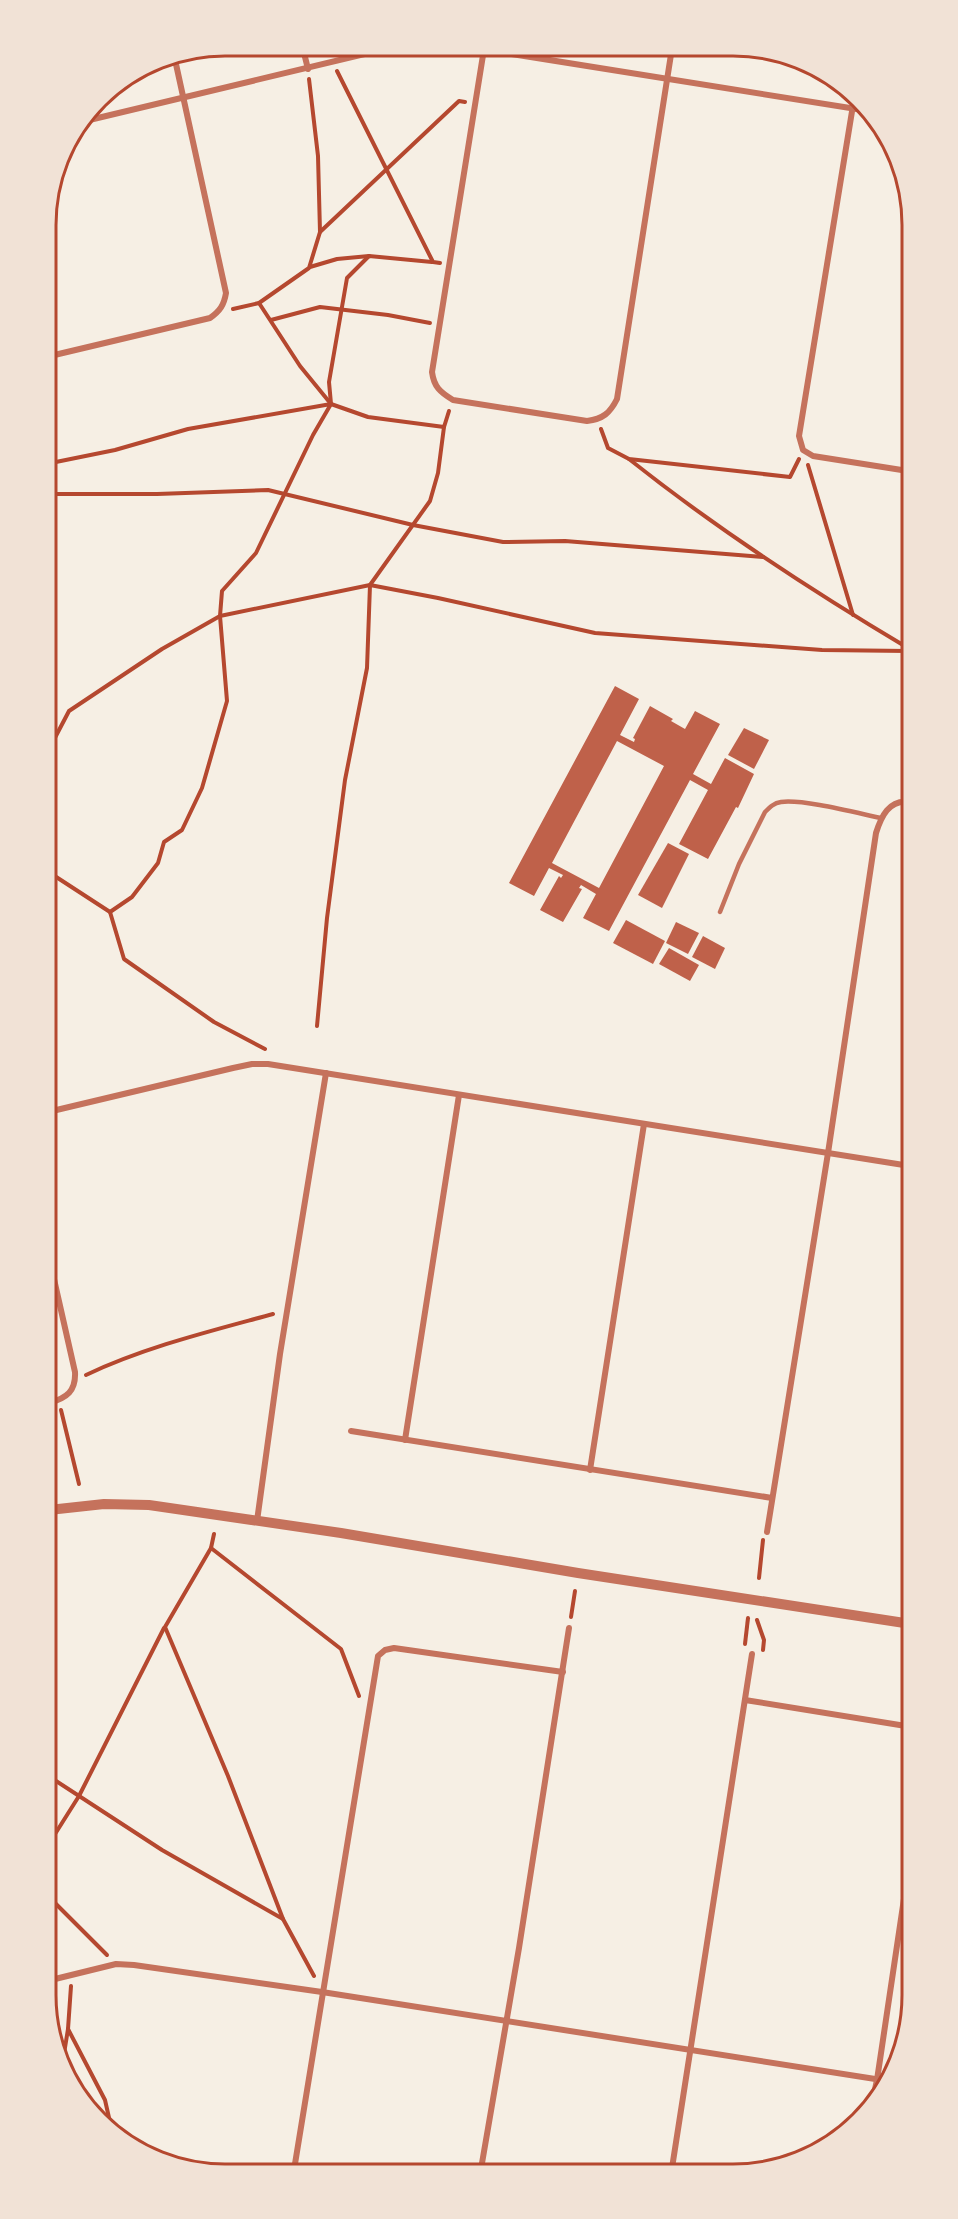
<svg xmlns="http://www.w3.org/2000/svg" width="958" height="2219" font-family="Roboto,sans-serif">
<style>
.building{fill:#bf614a;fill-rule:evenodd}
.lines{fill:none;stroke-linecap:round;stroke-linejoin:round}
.path{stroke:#b5482f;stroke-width:4}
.service{stroke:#c5725c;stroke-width:4.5}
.minor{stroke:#c5725c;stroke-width:6}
.tertiary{stroke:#c5725c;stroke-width:10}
.rim{fill:none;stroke:#b5482f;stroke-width:3}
</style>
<rect width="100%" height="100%" fill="#f6efe4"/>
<!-- building -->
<g class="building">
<path d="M 615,686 L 639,699 L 620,735 L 634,742 L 635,739 L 633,738 L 650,706 L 673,719 L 671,721 L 685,729 L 695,711 L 720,724 L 693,774 L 711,784 L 725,758 L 754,774 L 738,808 L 736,807 L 708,859 L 679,844 L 708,790 L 690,780 L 609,931 L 583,918 L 596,894 L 581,885 L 579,888 L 582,889 L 563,922 L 540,910 L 559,876 L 561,878 L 563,875 L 549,868 L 534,896 L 509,883 ZM 617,741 L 664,766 L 599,888 L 552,863 Z"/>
<path d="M 744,728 L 769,740 L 754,769 L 728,755 Z"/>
<path d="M 668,843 L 689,854 L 662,908 L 638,895 Z"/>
<path d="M 626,920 L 665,941 L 653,964 L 613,943 Z"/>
<path d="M 676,922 L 699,933 L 688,954 L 666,943 Z"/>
<path d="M 703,936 L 725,948 L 715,969 L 692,957 Z"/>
<path d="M 669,948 L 699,965 L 690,981 L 659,964 Z"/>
</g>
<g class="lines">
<!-- path -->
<g class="path">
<path d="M 337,71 L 433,262 L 440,263"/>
<path d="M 309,79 L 318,156 L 320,232"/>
<path d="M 310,267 L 337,259 L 369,256 L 432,262"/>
<path d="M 259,303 L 300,366 L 331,404 L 368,417 L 444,427 L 449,411"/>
<path d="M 233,309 L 259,303 L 309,268 L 320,232 L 459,101 L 465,102"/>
<path d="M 271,320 L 320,307 L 388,315 L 430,323"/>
<path d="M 331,404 L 329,382 L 347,278 L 369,256"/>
<path d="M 601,429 L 608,448 L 629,459 L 790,477 L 799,459"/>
<path d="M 629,459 C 717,529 812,591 908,648"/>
<path d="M 46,464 L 115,450 L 188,429 L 331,404 L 313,435 L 256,553 L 222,591 L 220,616 L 162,649 L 69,711 L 47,753"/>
<path d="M 808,465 L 853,615"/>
<path d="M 46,494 L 157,494 L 268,490 L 413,525 L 503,542 L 565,541 L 763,557"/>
<path d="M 47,871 L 110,912 L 124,959 L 214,1022 L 265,1049"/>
<path d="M 110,912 L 132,897 L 158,863 L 164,842 L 182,830 L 202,788 L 227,701 L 220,616 L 370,585 L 430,501 L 438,473 L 444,427"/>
<path d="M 317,1026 L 327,918 L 345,780 L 367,668 L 370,585 L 438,598 L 595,633 L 822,650 L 908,651"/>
<path d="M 86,1375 C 145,1347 211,1331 273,1314"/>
<path d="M 61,1410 L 79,1484"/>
<path d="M 214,1534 L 211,1548 L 165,1627 L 228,1776 L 283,1919"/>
<path d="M 211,1548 L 341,1649 L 359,1696"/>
<path d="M 759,1578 L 763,1540"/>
<path d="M 571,1617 L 575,1591"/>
<path d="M 757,1620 L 764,1640 L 763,1650"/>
<path d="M 745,1644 L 748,1618"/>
<path d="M 50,1777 L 162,1850 L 283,1919 L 314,1976"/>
<path d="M 50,1842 L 79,1796 L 164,1628"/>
<path d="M 51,1899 L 107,1955"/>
<path d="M 71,1986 L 68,2029 L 105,2100 L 112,2131"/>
<path d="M 63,2060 L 68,2029"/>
</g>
<!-- service -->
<g class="service">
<path d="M 720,912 L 739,864 L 765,812 C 770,807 774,803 781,802 C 803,799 857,813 881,818"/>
<path d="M 908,1461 L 911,1462"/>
</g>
<!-- minor -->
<g class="minor">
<path d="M 302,45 L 308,69"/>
<path d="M 468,47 L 869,111"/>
<path d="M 484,49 L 432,372 C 434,387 440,392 453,400 L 587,421 C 603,419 610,413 617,399 L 672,48"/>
<path d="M 855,93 L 799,436 L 803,450 L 813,456 L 908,471"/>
<path d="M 81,122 L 398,46"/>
<path d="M 46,330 L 52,356"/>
<path d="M 46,357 L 210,318 C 220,311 224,305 226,293 L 174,55"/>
<path d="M 48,1112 L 233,1068 L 252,1064 L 268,1064 L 910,1166"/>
<path d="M 49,1257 L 75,1372 C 76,1391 67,1398 49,1403"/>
<path d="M 351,1431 L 772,1498"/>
<path d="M 405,1440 L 459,1095"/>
<path d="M 590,1470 L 644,1124"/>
<path d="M 257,1521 L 280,1354 L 326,1073"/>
<path d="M 767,1532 L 828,1153 L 876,833 C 881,817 889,799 909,802"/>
<path d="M 745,1700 L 912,1727"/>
<path d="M 51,1980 L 116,1964 L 134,1965 L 322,1992 L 888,2081"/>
<path d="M 871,2108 L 877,2080 L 912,1845"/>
<path d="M 672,2168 L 752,1654"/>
<path d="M 481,2169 L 519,1948 L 569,1628"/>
<path d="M 294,2170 L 378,1656 L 385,1650 L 394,1648 L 563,1672"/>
</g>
<!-- tertiary -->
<path class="tertiary" d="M 49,1510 L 104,1504 L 149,1505 L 341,1533 L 578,1573 L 911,1624"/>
</g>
<!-- crop -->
<path d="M0 0H958V2219H0ZM225 56H733A169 169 0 0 1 902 225V1995A169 169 0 0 1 733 2164H225A169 169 0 0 1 56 1995V225A169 169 0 0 1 225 56Z" fill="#f1e2d6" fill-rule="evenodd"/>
<path class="rim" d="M225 56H733A169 169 0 0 1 902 225V1995A169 169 0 0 1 733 2164H225A169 169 0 0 1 56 1995V225A169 169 0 0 1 225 56Z"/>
</svg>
